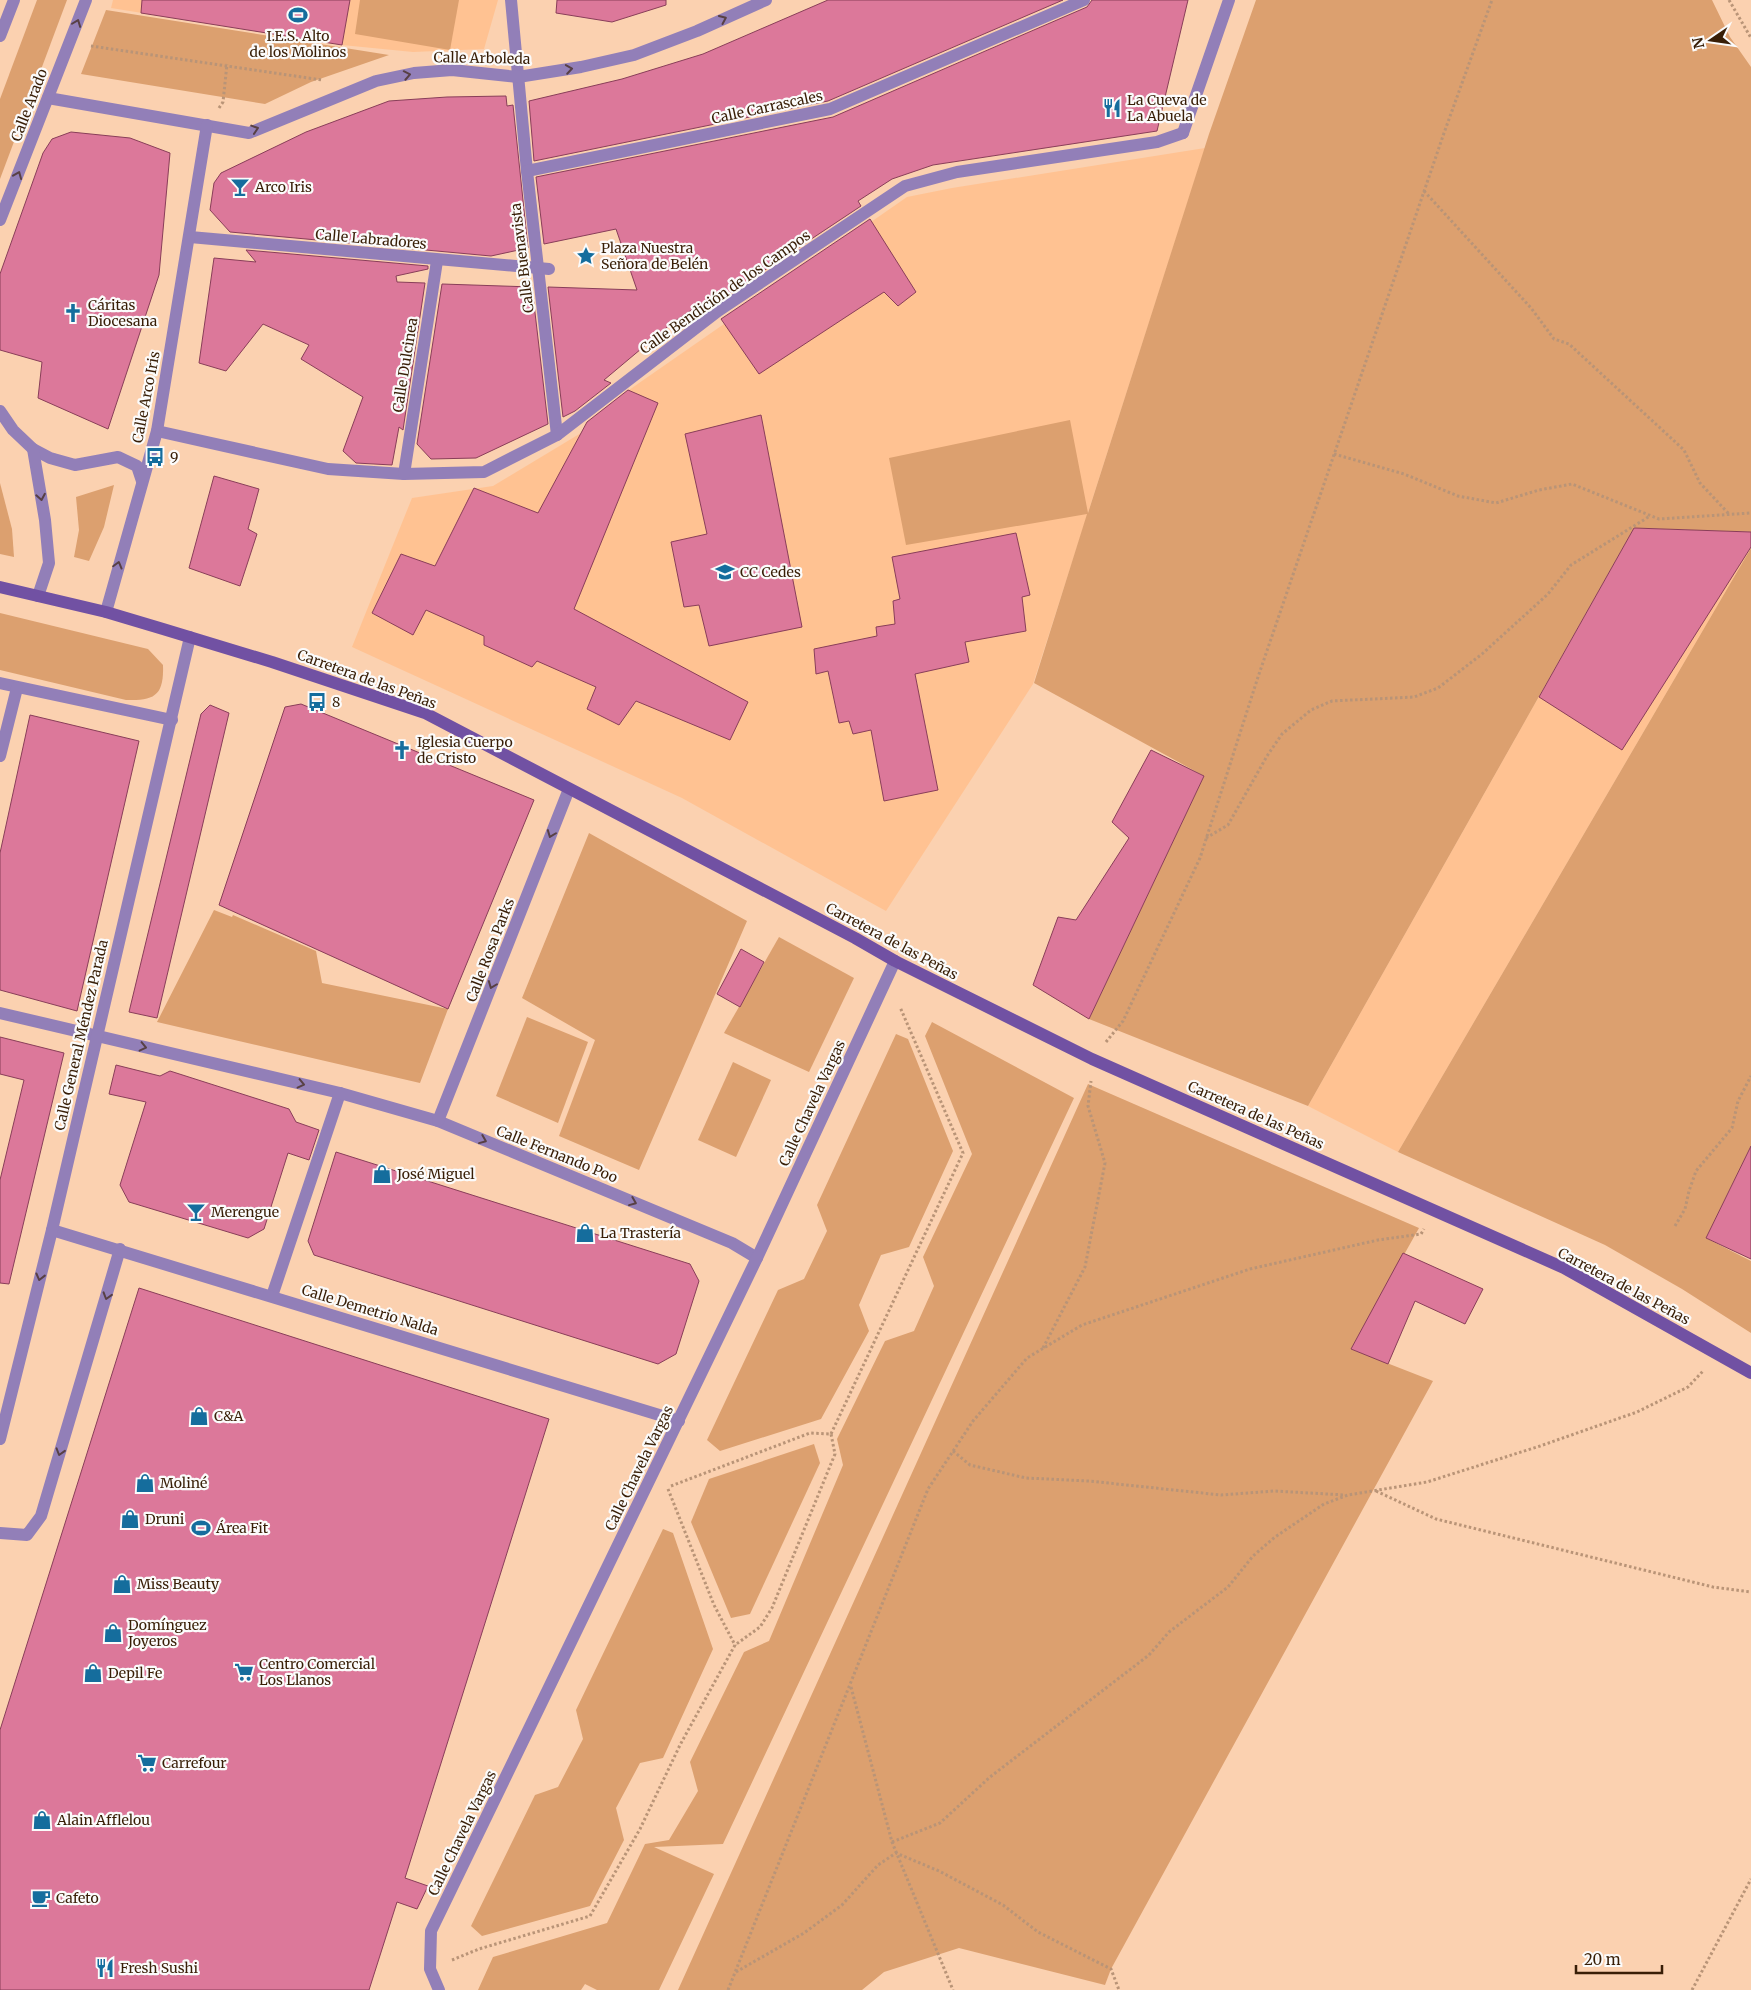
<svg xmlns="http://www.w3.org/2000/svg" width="1751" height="1990" font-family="Merriweather,serif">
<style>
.built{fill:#ffc292}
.green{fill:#dca06f}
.building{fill:#dc789a;stroke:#893e59}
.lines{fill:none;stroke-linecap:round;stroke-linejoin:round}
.path{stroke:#b99477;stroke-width:3;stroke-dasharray:2.5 2.5;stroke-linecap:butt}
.service{stroke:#927fb8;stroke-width:12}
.pedestrian{stroke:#927fb8;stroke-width:12}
.minor{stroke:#927fb8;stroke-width:12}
.secondary{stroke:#7151a3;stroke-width:12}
.oneway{stroke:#584044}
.labels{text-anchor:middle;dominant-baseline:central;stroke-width:4.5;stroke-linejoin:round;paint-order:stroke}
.poi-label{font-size:14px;fill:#381e06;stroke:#fbfbfb;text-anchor:start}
.street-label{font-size:14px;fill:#381e06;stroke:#fbfbfb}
</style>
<rect width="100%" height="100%" fill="#fbd1b0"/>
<!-- built -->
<g class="built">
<path d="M 113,0 L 498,0 L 484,49 L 413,52 L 342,45 L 111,8 Z"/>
<path d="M 1205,148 L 1033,684 L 886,911 L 682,798 L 352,647 L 412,498 L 493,486 L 581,433 L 629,390 L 907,197 L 952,188 Z"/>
<path d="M 1634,528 L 1751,532 L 1751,548 L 1398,1152 L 1308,1106 Z"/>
</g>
<!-- green -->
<g class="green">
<path d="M 37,0 L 67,0 L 0,179 L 0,99 Z"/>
<path d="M 360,0 L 459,0 L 450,50 L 355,34 Z"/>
<path d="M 1256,0 L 1712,0 L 1730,37 L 1751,67 L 1751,532 L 1634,528 L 1308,1106 L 1089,1019 L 1204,776 L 1034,683 L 1087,514 L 906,545 L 889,458 L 1070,420 L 1088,513 L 1209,134 Z"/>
<path d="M 106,10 L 389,55 L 311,82 L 265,104 L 81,74 Z"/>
<path d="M 0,483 L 12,529 L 14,557 L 0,554 Z"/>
<path d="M 114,485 L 104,527 L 89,561 L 74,557 L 79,530 L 76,497 Z"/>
<path d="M 1751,548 L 1751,1146 L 1706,1238 L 1751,1261 L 1751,1333 L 1682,1289 L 1605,1245 L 1398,1152 Z"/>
<path d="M 0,613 L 148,649 L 163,665 C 164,695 155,701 126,700 L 0,670 Z"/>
<path d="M 589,833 L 747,921 L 639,1170 L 559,1136 L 595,1040 L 522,998 Z"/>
<path d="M 214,910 L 232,917 L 233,915 L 316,951 L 322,983 L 448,1009 L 420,1083 L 157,1022 Z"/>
<path d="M 779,937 L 854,978 L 809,1072 L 724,1033 Z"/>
<path d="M 527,1017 L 588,1042 L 558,1123 L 496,1096 Z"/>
<path d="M 932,1022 L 1074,1098 L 723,1844 L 654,1847 L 714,1874 L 659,1990 L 597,1990 L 585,1984 L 581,1990 L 478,1990 L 493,1957 L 607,1923 L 645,1844 L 669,1840 L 698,1791 L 690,1762 L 744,1652 L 769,1641 L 843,1465 L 837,1439 L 885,1341 L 914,1331 L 934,1286 L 923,1257 L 972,1154 L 925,1036 Z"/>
<path d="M 896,1034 L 908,1039 L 953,1151 L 909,1247 L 881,1255 L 859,1305 L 869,1331 L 821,1419 L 720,1451 L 707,1440 L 778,1290 L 804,1279 L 827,1231 L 817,1205 Z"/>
<path d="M 733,1062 L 771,1080 L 736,1157 L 698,1140 Z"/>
<path d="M 1088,1084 L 1419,1228 L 1351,1349 L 1433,1381 L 1111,1969 L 1105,1985 L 959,1948 L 884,1972 L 862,1990 L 678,1990 Z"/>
<path d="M 814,1444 L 820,1463 L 750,1614 L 731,1618 L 691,1522 L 709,1479 Z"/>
<path d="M 663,1529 L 673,1533 L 713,1649 L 663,1758 L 640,1763 L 616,1808 L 624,1840 L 590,1906 L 482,1936 L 471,1926 L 535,1795 L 558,1787 L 583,1739 L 576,1710 Z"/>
</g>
<!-- building -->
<g class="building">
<path d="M 142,0 L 350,0 L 342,45 L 141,13 Z"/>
<path d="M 557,0 L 666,0 L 666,5 L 612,22 L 556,13 Z"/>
<path d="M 828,0 L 1063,0 L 828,101 L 534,161 L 529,101 L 622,79 L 703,54 Z"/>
<path d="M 1092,0 L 1188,0 L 1157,131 L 933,165 L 892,179 L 858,201 L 861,206 L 712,305 L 708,299 L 672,323 L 604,380 L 611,383 L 575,411 L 563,417 L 548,287 L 637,290 L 616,229 L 544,244 L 536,177 L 833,117 L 1087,7 Z"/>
<path d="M 506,96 L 507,106 L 513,105 L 528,248 L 491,256 L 230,232 L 210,210 L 214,183 L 221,173 L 306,132 L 389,101 L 447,97 Z"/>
<path d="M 71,132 L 130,138 L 170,153 L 159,275 L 108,429 L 38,398 L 42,362 L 0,350 L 0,274 L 43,153 L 52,139 Z"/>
<path d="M 870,219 L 916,292 L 898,306 L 884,292 L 759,374 L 721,319 Z"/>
<path d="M 246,250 L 428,266 L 428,269 L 396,276 L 397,282 L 425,283 L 403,430 L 399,427 L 392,465 L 356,463 L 343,451 L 363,397 L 301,359 L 309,345 L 263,324 L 226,371 L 199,363 L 214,258 L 256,262 Z"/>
<path d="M 442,284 L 532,287 L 548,424 L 476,458 L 431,459 L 417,444 Z"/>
<path d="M 628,390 L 658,403 L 574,609 L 748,702 L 730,740 L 636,701 L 619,725 L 587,709 L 596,687 L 537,661 L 532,667 L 484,645 L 484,636 L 426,610 L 413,635 L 372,613 L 401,554 L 435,566 L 474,488 L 538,513 L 587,422 Z"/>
<path d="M 761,415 L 802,627 L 709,646 L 699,605 L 684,607 L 671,542 L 707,534 L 685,434 Z"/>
<path d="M 214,476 L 259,489 L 248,529 L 257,534 L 240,586 L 189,568 Z"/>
<path d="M 1634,528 L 1751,532 L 1751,547 L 1622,750 L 1539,697 Z"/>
<path d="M 1016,533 L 1030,595 L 1022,597 L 1026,631 L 965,642 L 969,662 L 915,674 L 938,790 L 884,801 L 871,730 L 853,734 L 849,721 L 839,723 L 828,671 L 816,674 L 814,649 L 877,636 L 876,627 L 895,624 L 893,601 L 900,599 L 892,557 Z"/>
<path d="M 301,704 L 534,800 L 448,1009 L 219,905 L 285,707 Z"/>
<path d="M 210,705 L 229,713 L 157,1018 L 129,1012 L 201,714 Z"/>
<path d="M 30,715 L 139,741 L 77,1011 L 0,990 L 0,853 Z"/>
<path d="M 1151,750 L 1204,776 L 1089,1019 L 1033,985 L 1058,917 L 1076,920 L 1129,838 L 1112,822 Z"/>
<path d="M 741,949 L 764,962 L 740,1007 L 717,994 Z"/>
<path d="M 0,1037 L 64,1053 L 9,1284 L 0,1283 L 0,1180 L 24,1080 L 0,1074 Z"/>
<path d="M 116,1065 L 160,1076 L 170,1071 L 289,1109 L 296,1122 L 319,1130 L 309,1160 L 288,1153 L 264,1229 L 248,1238 L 129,1202 L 120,1185 L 146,1102 L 109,1094 Z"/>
<path d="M 1751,1146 L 1751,1259 L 1706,1238 Z"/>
<path d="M 336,1152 L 690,1264 L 699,1281 L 676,1354 L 658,1364 L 314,1255 L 308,1241 Z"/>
<path d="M 1403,1253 L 1483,1289 L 1465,1324 L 1415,1301 L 1388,1364 L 1351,1349 Z"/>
<path d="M 139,1288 L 549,1419 L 405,1878 L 428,1886 L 417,1909 L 397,1902 L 369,1990 L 0,1990 L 0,1730 Z"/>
</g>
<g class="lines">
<!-- path -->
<g class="path">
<path d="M 1729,0 L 1751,38"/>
<path d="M 91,46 L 322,80"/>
<path d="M 219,108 L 223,102 L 227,64"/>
<path d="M 1424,191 L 1531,308 L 1554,339 L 1569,344 L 1684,450 L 1700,483 L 1729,514"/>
<path d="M 1334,454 L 1404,474 L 1458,496 L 1496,503 L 1539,490 L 1572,484 L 1659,519 L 1751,513"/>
<path d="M 1206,838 L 1228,825 L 1267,756 L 1282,734 L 1311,710 L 1332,701 L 1414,697 L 1438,688 L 1482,654 L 1548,594 L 1571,565 L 1650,516"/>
<path d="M 1106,1042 L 1123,1021 L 1200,858 L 1258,677 L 1444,133 L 1492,0"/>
<path d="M 1675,1226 L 1685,1209 L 1689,1191 L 1696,1171 L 1732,1128 L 1738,1101 L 1751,1076"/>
<path d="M 1043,1348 L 1085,1267 L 1105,1163 L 1088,1106 L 1091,1081"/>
<path d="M 831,1434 L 963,1153 L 900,1007"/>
<path d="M 953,1451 L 970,1465 L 1026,1478 L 1089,1481 L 1221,1495 L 1274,1491 L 1345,1495"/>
<path d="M 671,1486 L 810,1433 L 831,1434 L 835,1454 L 772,1608 L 760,1627 L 735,1645"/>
<path d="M 1376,1491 L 1436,1519 L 1713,1587 L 1751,1592"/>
<path d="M 851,1687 L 892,1842 L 953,1990"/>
<path d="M 892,1842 L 940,1823 L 990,1777 L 1149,1655 L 1169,1632 L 1228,1587 L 1253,1556 L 1275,1537 L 1324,1504 L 1348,1495 L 1427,1482 L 1540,1446 L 1637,1412 L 1688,1387 L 1703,1371"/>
<path d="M 452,1960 L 479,1949 L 590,1916 L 640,1829 L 680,1745 L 735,1645 L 714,1605 L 668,1489"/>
<path d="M 736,1972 L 804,1933 L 842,1905 L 878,1865 L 896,1853 L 939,1871 L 1003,1905 L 1038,1932 L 1111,1969 L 1119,1990"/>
<path d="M 728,1990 L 928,1489 L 973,1421 L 1027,1358 L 1082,1325 L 1250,1269 L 1378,1240 L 1421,1234 L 1424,1229"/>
<path d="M 1692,1990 L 1751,1879"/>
</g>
<!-- service -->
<path class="service" d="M 0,1533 L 27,1535 L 41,1516 L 120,1249"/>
<!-- pedestrian -->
<g class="pedestrian">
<path d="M 511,0 L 527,171 L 557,435"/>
<path d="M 527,171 L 830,109 L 1084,0"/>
<path d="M 190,237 L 549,269"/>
<path d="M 157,431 L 328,469 L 404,474 L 484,472 L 557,435 L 718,311 L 905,186 L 957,172 L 1157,142 L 1183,133"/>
<path d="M 404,474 L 437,261"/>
<path d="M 272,1296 L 340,1093"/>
</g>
<!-- minor -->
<g class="minor">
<path d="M 0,36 L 14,0"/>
<path d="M 48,98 L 249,133 L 376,81 L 414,73 L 452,70 L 518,77 L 581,67 L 634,55 L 697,31 L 766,0"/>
<path d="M 1183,133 L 1229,0"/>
<path d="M 0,220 L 86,0"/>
<path d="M 0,411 L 13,430 L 33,449 L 50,458 L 75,465 L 118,457 L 137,466 L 142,481"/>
<path d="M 33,449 L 45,520 L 49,563 L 38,596"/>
<path d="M 106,612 L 157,431 L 207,125"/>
<path d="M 0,683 L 172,720"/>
<path d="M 0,756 L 17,688"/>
<path d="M 0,1013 L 340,1093 L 438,1121 L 732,1243 L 757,1258"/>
<path d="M 438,1121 L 569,789"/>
<path d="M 52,1230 L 679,1421"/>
<path d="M 0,1439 L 52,1230 L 190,637"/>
<path d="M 439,1990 L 430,1969 L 431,1931 L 757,1258 L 895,961"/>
</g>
<!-- secondary -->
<path class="secondary" d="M 0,587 L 106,612 L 163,629 L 272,662 L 425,713 L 855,938 L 895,961 L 1092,1059 L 1564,1268 L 1751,1373"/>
</g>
<!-- one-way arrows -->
<defs><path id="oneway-chevron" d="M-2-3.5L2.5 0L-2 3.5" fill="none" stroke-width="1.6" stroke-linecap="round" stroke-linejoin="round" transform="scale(1.25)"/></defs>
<g class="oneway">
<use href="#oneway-chevron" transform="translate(723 19) rotate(-24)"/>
<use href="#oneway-chevron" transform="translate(77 23) rotate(-69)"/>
<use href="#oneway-chevron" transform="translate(569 69) rotate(-9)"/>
<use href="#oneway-chevron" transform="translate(407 75) rotate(-11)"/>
<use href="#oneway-chevron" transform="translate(255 129) rotate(-18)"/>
<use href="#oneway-chevron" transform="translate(18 175) rotate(-68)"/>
<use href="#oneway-chevron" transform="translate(41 497) rotate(80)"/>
<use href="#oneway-chevron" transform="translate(118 565) rotate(-75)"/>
<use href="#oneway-chevron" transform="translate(551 834) rotate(111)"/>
<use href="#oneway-chevron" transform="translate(492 985) rotate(111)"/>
<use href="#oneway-chevron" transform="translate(143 1047) rotate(13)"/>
<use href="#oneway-chevron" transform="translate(301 1084) rotate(13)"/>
<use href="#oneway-chevron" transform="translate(483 1140) rotate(22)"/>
<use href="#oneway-chevron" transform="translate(633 1202) rotate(22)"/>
<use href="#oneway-chevron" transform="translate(40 1277) rotate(104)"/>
<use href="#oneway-chevron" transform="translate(107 1296) rotate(107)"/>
<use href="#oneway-chevron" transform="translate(60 1452) rotate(107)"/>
</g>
<!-- icons -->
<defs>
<g id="stadium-bare" transform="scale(1.5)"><path d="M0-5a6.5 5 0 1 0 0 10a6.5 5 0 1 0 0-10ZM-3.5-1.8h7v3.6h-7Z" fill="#156d9d" stroke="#fbfbfb" stroke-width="2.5" paint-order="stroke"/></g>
<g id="restaurant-bare" transform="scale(1.5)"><path d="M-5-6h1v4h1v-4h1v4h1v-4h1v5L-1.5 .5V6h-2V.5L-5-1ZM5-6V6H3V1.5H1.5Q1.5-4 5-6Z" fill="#156d9d" stroke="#fbfbfb" stroke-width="2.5" paint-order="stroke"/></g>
<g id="bar-bare" transform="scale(1.5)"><path d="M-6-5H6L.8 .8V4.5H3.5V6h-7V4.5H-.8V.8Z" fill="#156d9d" stroke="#fbfbfb" stroke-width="2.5" paint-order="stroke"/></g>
<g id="sight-bare" transform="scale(1.5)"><path d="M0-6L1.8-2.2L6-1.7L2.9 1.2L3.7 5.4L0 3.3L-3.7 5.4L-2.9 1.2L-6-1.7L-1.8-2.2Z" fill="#156d9d" stroke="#fbfbfb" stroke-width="2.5" paint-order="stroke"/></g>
<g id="church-bare" transform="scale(1.5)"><path d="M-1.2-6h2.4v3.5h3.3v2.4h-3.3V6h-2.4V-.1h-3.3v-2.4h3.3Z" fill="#156d9d" stroke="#fbfbfb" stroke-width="2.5" paint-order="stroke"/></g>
<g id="bus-bare" transform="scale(1.5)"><path d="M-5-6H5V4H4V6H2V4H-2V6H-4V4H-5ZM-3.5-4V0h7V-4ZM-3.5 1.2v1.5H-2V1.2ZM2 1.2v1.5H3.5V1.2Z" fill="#156d9d" stroke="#fbfbfb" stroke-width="2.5" paint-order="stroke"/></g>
<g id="school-bare" transform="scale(1.5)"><path d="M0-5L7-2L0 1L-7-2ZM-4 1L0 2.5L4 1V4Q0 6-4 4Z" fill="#156d9d" stroke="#fbfbfb" stroke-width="2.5" paint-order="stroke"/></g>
<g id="shop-bare" transform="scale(1.5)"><path d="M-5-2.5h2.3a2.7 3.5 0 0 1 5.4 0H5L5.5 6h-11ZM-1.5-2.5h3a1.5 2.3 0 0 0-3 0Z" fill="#156d9d" stroke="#fbfbfb" stroke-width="2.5" paint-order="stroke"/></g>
<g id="supermarket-bare" transform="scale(1.5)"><path d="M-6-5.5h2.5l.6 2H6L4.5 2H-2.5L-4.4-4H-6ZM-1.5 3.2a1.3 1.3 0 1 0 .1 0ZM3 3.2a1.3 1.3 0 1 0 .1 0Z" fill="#156d9d" stroke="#fbfbfb" stroke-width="2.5" paint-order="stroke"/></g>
<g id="cafe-bare" transform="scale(1.5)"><path d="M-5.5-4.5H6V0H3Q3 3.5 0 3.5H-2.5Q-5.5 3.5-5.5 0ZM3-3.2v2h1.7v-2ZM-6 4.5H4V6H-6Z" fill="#156d9d" stroke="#fbfbfb" stroke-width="2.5" paint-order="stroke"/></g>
</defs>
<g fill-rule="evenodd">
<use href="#stadium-bare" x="298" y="15"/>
<use href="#restaurant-bare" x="1112" y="108"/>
<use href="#bar-bare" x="240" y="187"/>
<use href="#sight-bare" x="586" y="256"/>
<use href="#church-bare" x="73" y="313"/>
<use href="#bus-bare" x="155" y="457"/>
<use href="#school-bare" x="725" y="572"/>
<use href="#bus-bare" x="317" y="702"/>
<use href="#church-bare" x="402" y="750"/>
<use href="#shop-bare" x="382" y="1174"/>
<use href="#bar-bare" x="196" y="1212"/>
<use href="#shop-bare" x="585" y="1233"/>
<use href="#shop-bare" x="199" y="1416"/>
<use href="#shop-bare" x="145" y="1483"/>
<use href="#shop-bare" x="130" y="1519"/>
<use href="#stadium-bare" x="201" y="1528"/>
<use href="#shop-bare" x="122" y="1584"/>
<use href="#shop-bare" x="113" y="1633"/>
<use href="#supermarket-bare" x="244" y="1672"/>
<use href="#shop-bare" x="93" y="1673"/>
<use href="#supermarket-bare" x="147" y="1763"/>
<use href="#shop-bare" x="42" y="1820"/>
<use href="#cafe-bare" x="41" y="1898"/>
<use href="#restaurant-bare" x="105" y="1968"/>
</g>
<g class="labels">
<!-- poi labels -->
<g class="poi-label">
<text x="298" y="36" text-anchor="middle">I.E.S. Alto<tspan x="298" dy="16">de los Molinos</tspan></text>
<text x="1127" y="100">La Cueva de<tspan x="1127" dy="16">La Abuela</tspan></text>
<text x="255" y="187">Arco Iris</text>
<text x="601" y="248">Plaza Nuestra<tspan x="601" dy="16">Señora de Belén</tspan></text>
<text x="88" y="305">Cáritas<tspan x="88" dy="16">Diocesana</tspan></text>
<text x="170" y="457">9</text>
<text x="740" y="572">CC Cedes</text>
<text x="332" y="702">8</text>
<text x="417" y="742">Iglesia Cuerpo<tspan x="417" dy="16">de Cristo</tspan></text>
<text x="397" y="1174">José Miguel</text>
<text x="211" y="1212">Merengue</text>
<text x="600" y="1233">La Trastería</text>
<text x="214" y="1416">C&amp;A</text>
<text x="160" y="1483">Moliné</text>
<text x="145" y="1519">Druni</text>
<text x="216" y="1528">Área Fit</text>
<text x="137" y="1584">Miss Beauty</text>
<text x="128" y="1625">Domínguez<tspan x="128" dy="16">Joyeros</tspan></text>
<text x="259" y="1664">Centro Comercial<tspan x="259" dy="16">Los Llanos</tspan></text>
<text x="108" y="1673">Depil Fe</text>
<text x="162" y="1763">Carrefour</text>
<text x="57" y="1820">Alain Afflelou</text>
<text x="56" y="1898">Cafeto</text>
<text x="120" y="1968">Fresh Sushi</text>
</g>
<!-- street labels -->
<g class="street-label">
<text transform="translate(482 58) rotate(1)">Calle Arboleda</text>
<text transform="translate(29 105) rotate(-69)">Calle Arado</text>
<text transform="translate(767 107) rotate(-12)">Calle Carrascales</text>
<text transform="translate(371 239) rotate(5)">Calle Labradores</text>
<text transform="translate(522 258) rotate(-97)">Calle Buenavista</text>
<text transform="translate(725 292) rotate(-35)">Calle Bendición de los Campos</text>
<text transform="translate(405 365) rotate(-81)">Calle Dulcinea</text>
<text transform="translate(146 397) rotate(-79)">Calle Arco Iris</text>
<text transform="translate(367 679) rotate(20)">Carretera de las Peñas</text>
<text transform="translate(892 941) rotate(28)">Carretera de las Peñas</text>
<text transform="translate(490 950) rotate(-69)">Calle Rosa Parks</text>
<text transform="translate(81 1035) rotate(-77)">Calle General Méndez Parada</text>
<text transform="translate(812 1103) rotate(-65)">Calle Chavela Vargas</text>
<text transform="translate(1256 1115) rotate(24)">Carretera de las Peñas</text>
<text transform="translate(557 1154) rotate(22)">Calle Fernando Poo</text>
<text transform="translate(1624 1286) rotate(28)">Carretera de las Peñas</text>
<text transform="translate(370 1310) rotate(17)">Calle Demetrio Nalda</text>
<text transform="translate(639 1468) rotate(-64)">Calle Chavela Vargas</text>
<text transform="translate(462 1833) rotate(-64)">Calle Chavela Vargas</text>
</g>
</g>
<!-- north arrow -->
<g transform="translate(1711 40) rotate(257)" stroke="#fbfbfb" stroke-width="4" paint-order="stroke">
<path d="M0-4L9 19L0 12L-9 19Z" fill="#381e06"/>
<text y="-8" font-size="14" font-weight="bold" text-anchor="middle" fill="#381e06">N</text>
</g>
<!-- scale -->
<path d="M1576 1965v8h86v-8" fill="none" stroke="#381e06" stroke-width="2.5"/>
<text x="1584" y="1965" font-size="15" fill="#381e06" stroke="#fbfbfb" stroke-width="4" paint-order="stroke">20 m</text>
</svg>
